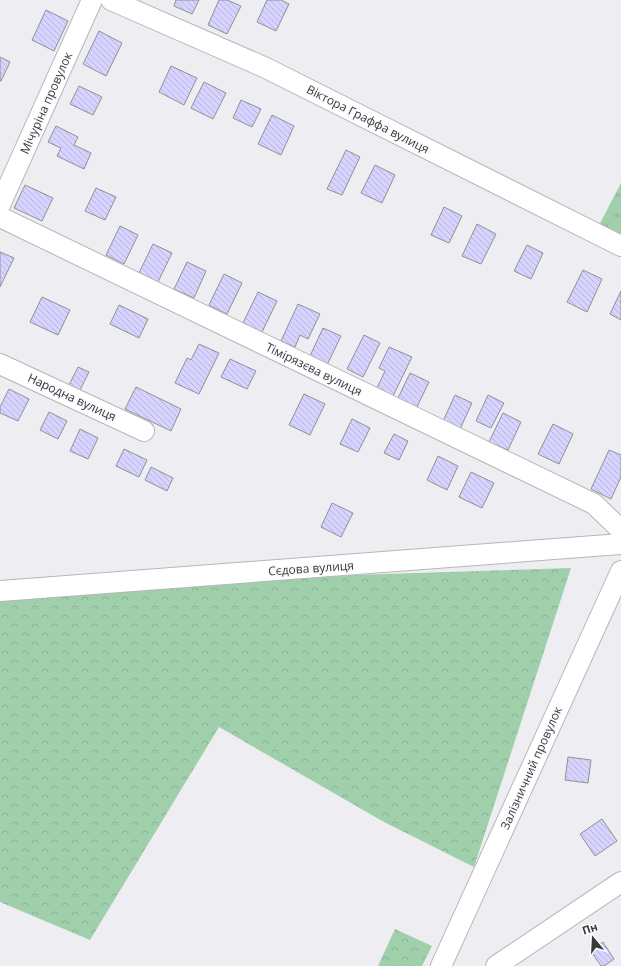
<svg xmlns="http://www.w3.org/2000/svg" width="621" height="966" font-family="'Open Sans',sans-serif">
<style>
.grass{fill:url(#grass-tufts)}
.forest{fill:url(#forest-crowns)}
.building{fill:url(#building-back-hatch);stroke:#909094}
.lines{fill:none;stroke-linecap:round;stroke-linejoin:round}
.street-casing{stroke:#b7b7ba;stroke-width:22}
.street{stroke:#fff;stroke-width:20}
.labels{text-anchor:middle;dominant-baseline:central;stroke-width:3;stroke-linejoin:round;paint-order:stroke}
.street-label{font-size:12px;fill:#39393a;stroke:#fbfbff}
</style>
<defs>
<pattern id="grass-tufts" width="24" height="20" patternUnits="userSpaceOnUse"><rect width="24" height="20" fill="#a0cfac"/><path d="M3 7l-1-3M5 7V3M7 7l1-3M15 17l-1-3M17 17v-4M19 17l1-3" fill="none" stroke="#8bb295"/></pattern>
<pattern id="forest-crowns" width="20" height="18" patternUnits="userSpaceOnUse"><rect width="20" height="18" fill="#a0cfac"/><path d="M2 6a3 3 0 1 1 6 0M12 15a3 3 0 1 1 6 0" fill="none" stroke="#8bb295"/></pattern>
<pattern id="building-back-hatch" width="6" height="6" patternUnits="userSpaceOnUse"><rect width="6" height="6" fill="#d6d3ff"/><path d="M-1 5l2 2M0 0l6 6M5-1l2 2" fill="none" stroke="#b8b6db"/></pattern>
</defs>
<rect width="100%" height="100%" fill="#eeedf1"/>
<!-- grass -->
<path class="grass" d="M 621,183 L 621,246 L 595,233 Z"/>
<!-- forest -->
<g class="forest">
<path d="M 571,568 L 474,867 L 384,822 L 219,727 L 90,940 L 0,902 L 0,591 L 13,586 Z"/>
<path d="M 395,929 L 432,946 L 422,966 L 378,966 Z"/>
</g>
<!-- building -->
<g class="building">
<path d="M 176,0 L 199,0 L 192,14 L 174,6 Z"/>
<path d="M 219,0 L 227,0 L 241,6 L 227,34 L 208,25 Z"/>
<path d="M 267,0 L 281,0 L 289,4 L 276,31 L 257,22 Z"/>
<path d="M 46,10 L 68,21 L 54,51 L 32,40 Z"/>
<path d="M 99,31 L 122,43 L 106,76 L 83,64 Z"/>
<path d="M 0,57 L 10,62 L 1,81 L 0,81 Z"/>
<path d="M 171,66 L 197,78 L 184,105 L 159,92 Z"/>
<path d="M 204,82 L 226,93 L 213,119 L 191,108 Z"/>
<path d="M 79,86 L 102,97 L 93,115 L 70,104 Z"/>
<path d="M 241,100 L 261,109 L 252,127 L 233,118 Z"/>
<path d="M 272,115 L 294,126 L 281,155 L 258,144 Z"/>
<path d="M 56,126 L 78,137 L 74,145 L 91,153 L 84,169 L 57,156 L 61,148 L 48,142 Z"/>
<path d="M 346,150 L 360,157 L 342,195 L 327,189 Z"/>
<path d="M 375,165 L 395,175 L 382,203 L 361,193 Z"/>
<path d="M 25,185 L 53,198 L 42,221 L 14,208 Z"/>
<path d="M 96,188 L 116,197 L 105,220 L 85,211 Z"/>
<path d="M 444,207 L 462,216 L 449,243 L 431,235 Z"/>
<path d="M 477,224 L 496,234 L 481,264 L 462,256 Z"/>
<path d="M 120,226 L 138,235 L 124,264 L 106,255 Z"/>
<path d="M 153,244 L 172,253 L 158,282 L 139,273 Z"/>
<path d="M 527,245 L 543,253 L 531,279 L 514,271 Z"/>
<path d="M 0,252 L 14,258 L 0,287 Z"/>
<path d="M 187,262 L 206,271 L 194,298 L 174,289 Z"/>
<path d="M 583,270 L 602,279 L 587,312 L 567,302 Z"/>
<path d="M 224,274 L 242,283 L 227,314 L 209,305 Z"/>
<path d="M 621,291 L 621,320 L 610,314 Z"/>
<path d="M 258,292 L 277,301 L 262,332 L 243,323 Z"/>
<path d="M 42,297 L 70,310 L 58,335 L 30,322 Z"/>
<path d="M 298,304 L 320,314 L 308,339 L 300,335 L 295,347 L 281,341 Z"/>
<path d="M 119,305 L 148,319 L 139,338 L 110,324 Z"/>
<path d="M 323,328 L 341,336 L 327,365 L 310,356 Z"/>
<path d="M 364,335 L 380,343 L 363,377 L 347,369 Z"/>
<path d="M 199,344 L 219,353 L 199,394 L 175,383 L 187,358 L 191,360 Z"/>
<path d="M 389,347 L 412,357 L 393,396 L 377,388 L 385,371 L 379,368 Z"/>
<path d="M 230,359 L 256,371 L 247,389 L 221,377 Z"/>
<path d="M 78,367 L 89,372 L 79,392 L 68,387 Z"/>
<path d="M 410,373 L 429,382 L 417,407 L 398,398 Z"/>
<path d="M 136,387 L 181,409 L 171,431 L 125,409 Z"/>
<path d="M 9,389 L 29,399 L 18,421 L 0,413 L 0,407 Z"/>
<path d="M 304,394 L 325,404 L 310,435 L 289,425 Z"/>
<path d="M 455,395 L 472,403 L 460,429 L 443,421 Z"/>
<path d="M 488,395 L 504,403 L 491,428 L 476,421 Z"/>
<path d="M 49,412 L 67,421 L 58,439 L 40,430 Z"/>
<path d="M 503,413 L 521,422 L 508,450 L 489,442 Z"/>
<path d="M 352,419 L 370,428 L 358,452 L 340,444 Z"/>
<path d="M 553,424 L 573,434 L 559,464 L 538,454 Z"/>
<path d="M 80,429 L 98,438 L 88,459 L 70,451 Z"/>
<path d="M 394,434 L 408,441 L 399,460 L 384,453 Z"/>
<path d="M 124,449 L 147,460 L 139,477 L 116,466 Z"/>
<path d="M 609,450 L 621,455 L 621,477 L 611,499 L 591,489 Z"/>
<path d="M 438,456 L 458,466 L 447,490 L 427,480 Z"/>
<path d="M 151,467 L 173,478 L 167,491 L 145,480 Z"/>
<path d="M 471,472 L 494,483 L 482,508 L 459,497 Z"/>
<path d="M 332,503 L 353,513 L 341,537 L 321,527 Z"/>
<path d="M 568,757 L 591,760 L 588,783 L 565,780 Z"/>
<path d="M 602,819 L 617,841 L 595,856 L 580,834 Z"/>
<path d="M 603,942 L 614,959 L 604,966 L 601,966 L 590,950 Z"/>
</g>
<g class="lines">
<!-- street casing -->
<g class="street-casing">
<g id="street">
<path d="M 111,0 L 266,68 L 621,246"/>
<path d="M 0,205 L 92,0"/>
<path d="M 0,217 L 594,504 L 621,530"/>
<path d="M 0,364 L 144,431"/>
<path d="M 0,591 L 621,544"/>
<path d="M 441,966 L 621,571"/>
<path d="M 496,966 L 621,882"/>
</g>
</g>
<!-- street -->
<use href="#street" class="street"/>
</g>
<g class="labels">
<!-- street labels -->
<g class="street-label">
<text transform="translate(46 103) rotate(-66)">Мічуріна провулок</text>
<text transform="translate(368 119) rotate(27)">Віктора Граффа вулиця</text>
<text transform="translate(314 369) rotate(26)">Тімірязєва вулиця</text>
<text transform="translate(72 397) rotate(25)">Народна вулиця</text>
<text transform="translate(311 568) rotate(-4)">Сєдова вулиця</text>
<text transform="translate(531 768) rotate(-66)">Залізничний провулок</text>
</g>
</g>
<!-- north arrow -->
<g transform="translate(593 938) rotate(342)" stroke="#fbfbff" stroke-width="3" paint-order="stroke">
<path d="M0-3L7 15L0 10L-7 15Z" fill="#39393a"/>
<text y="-6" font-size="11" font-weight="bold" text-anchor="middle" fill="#39393a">Пн</text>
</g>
</svg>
